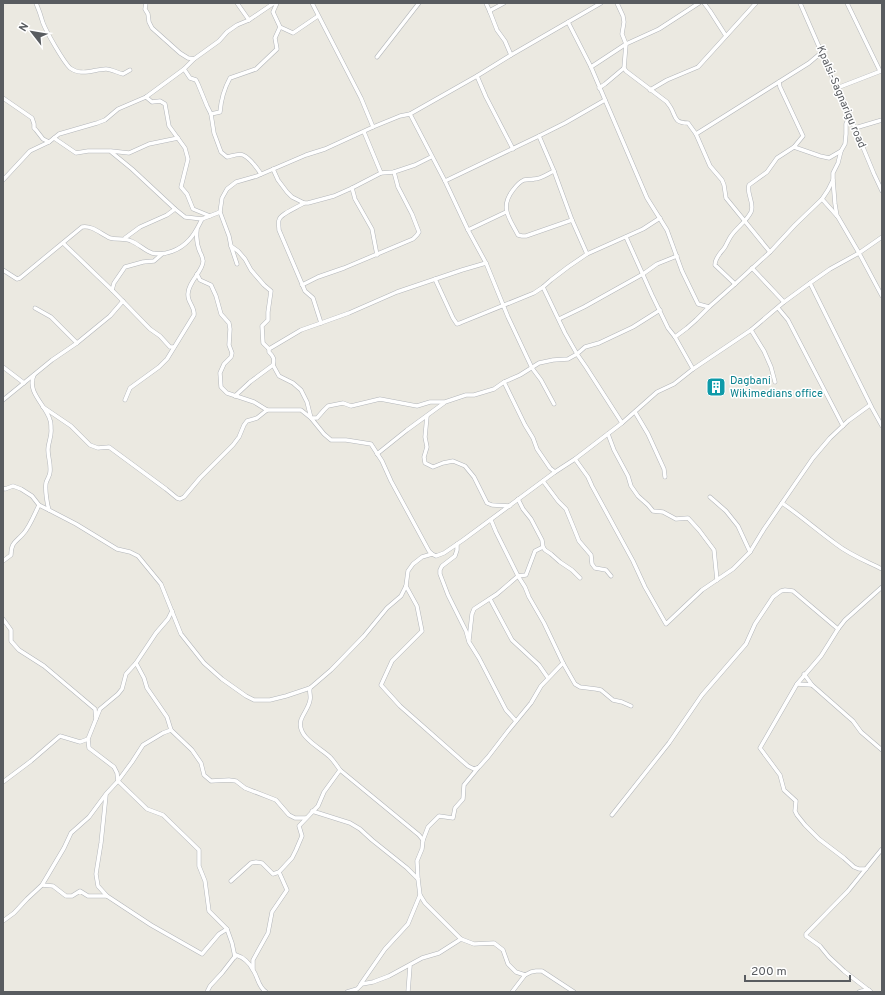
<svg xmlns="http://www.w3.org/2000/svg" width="885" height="995" font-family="Overpass,sans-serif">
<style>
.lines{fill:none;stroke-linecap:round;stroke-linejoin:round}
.street-casing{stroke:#b3b6ba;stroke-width:4.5}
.street{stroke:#fff;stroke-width:3.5}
.labels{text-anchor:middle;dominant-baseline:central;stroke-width:3;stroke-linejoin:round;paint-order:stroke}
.street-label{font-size:11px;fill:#595c60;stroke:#fff}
.culture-label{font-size:11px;fill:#0d838f;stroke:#fff;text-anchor:start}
</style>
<rect width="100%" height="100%" fill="#ebe9e1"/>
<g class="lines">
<!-- street casing -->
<g class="street-casing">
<g id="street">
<path d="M 36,3 C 39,10 41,16 43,23 C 47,33 63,61 70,68 C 73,70 78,72 81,72 C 89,73 98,69 106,69 C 111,69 118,73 123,74 L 130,70"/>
<path d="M 146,3 L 145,9 L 148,14 L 149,22 L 152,28 L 180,53 L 188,58 L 194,59"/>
<path d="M 237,3 L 249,20"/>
<path d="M 312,3 L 361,98 L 373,127"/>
<path d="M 486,3 L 490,12"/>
<path d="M 504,3 L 491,10 L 490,12 L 497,30 L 505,41 L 511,55"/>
<path d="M 617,3 L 623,16 L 624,22 L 622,34 L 626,44 L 624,68 L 626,71 L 667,102 C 668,104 670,106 671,108 C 676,117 674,123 688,123 L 696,134"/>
<path d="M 704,3 L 710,11 L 726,36"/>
<path d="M 800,3 L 837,88 L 843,99 L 874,174 L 882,191"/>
<path d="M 847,3 L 880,71"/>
<path d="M 568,22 L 591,67 L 647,198 L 667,230 L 682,271 L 698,304 L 709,307"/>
<path d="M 280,27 L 293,33 L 318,16"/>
<path d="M 377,57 L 419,3"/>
<path d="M 591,67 L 626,44 L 659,29 L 699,3"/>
<path d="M 184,69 L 190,78 L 196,80 L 198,84 L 207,106 L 211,114 L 214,133 L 221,152 L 227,157 C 232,156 239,153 243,155 C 250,158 257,168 261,174"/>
<path d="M 477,76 L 486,97 L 513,149"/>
<path d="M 599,88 L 605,84 L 624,68"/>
<path d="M 837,88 L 881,71"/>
<path d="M 650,90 L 667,80 L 698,67 L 756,3"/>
<path d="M 146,97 L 152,102 L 160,101 L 165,104 L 169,126 L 185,148 L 188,159 L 181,187 L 187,194 L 193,209 L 210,216"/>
<path d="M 3,98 L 32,118 L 34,124 L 34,128 L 36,130 L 43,139 L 49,142"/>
<path d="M 211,114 L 220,112 C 221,100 224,89 230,78 L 256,69 L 277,49 L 275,38 L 280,27 L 273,12 L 277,3"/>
<path d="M 410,114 L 445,181 L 468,230 L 486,263 L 508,317 L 532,368 L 541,380 L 554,404"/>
<path d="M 855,128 L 882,120"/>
<path d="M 364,132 L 381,173"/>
<path d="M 539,136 L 554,171 L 572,220 L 587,254"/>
<path d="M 54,138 L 76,153 L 88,151 L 110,151 L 132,169 L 175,209 L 185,217 L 202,219 L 220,212 L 222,198 L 227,189 L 236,182 L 257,176 L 306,155 L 325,149 L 373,127 L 400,116 L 410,114 L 477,76 L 511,55 L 601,3"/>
<path d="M 794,147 L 820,156 L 829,158 L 841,151"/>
<path d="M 111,151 L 129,153 L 149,144 L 178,138"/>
<path d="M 273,169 L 278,180 L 287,192 L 292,197 L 304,203 L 308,203 L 334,196 L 352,188 L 381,173 L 394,172 L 415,165 L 431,157"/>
<path d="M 554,171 C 547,174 541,179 534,179 C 531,180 527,179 524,180 C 519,182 516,186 513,190 C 499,208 510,219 518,235 L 522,236 L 526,236 L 572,220"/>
<path d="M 3,180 L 30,151 L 49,142 L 59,134 L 97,123 L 105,120 L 118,109 L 146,97 L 184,69 L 194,59 L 219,41 L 227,32 L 237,25 L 249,20 L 274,3"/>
<path d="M 833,180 L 835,204 L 837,216"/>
<path d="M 445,181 L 539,136 L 565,123 L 605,100"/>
<path d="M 352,188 L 355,199 L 372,229 L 377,255"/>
<path d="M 822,199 L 838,217 L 859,253 L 882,296"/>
<path d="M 304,203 C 298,207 280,214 279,220 C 278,222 279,227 279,230 L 305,291 L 313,298 L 321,323"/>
<path d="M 220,212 L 229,236 L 231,246 L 237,264"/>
<path d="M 468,230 L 506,212"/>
<path d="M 626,237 L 652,295 L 668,328 L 675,337 L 693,369"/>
<path d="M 125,238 L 140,227 L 167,215 L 175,209"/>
<path d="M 63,243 L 112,290 L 150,329 L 160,336 L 170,347 L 174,347"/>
<path d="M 231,246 L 238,251 L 245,259 L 251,270 L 264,285 L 271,291 L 268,312 L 268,320 L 262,326 L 263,343 L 269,349"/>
<path d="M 770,252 L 726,198 L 724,185 L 722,180 L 710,166 L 696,134 L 809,63 L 822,52"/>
<path d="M 752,268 L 784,302"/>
<path d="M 3,270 L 17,279 L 20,278 L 82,227 C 92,225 101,234 110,238 C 117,240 124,238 131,241 C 139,244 145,251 152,253 C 165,256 180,250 189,240 C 195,234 198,227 202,219"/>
<path d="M 197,274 L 200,280 L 211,285 L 216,296 L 221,314 L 229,323 L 230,329 L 229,345 L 232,353 L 231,357 L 224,364 L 220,373 L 221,387 L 227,393 L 254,402 L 267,410"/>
<path d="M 435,279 L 453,318 L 457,324 L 460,323 L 534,293 L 543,287 L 551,280 L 568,267 L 587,254 L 643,229 L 660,218"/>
<path d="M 810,283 L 872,408 L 882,426"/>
<path d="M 735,284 L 715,265 C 715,257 721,253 725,247 C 727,243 729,239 731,236 C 737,227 746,222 751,212 C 755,203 746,194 749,185 L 767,172 L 777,158 L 794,147 L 803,136 L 780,87 L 779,82"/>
<path d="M 302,285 L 318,277 L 344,268 L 413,239 L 417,235 L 419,232 L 412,214 L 398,187 L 394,172"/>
<path d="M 543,287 L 565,333 L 577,354 L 586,367 L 622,423"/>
<path d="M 112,290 L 114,283 L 125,267 L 143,262 L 154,261 L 162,254"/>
<path d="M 35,308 L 51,317 L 77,343"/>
<path d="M 778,308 L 788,320 L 843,426"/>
<path d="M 559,319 L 584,307 L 643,274 L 657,264 L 677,256"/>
<path d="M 751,330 L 764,351 L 771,367 L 775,382"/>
<path d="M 675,337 L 687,328 L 696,320 L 709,307 L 735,284 L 770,252 L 795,225 L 822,199 L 828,190 L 833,180 L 833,173 L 838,163 L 841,151 L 845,144 L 846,134 L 846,124 L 850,115"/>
<path d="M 273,365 L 279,376 L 293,383 L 301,390 L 307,402 L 311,418 L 317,418 L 324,410 L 328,406 L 343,403 L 351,406 L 380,399 L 417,406 L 430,402 L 445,402 L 466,395 L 474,395 L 494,389 L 504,382 L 520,375 L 539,363 L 553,360 L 568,359 L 577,354 L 585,347 L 599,343 L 633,327 L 660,310"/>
<path d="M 3,367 L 24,383"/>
<path d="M 34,375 C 26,392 46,405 50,420 C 51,422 51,426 51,429 C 52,436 48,443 48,450 C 48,457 51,464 50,472 C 50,476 47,479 46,483 C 45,490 47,504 49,510 L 76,524 L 117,549 L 130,552 L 138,556 L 161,584 L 181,634 L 204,663 L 222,679 L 246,696 L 254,700 L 270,700 L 286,696 L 310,688 L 331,670 L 364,636 L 387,608 L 401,596 L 406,586 L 408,571 L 413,564 L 422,557 L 432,554"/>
<path d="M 504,382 L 525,425 L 533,438 L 537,449 L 550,468 L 555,472"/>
<path d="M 235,396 L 250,382 L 273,365 C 275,359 273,356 269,352 L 269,349 L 301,330 L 321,323 L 349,313 L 397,292 L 462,270 L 486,263"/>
<path d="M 3,400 L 52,360 L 77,343 L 110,316 L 123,301"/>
<path d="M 125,400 L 130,388 L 159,367 L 167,359 L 194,315 C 195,307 188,303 188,295 C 187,283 204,270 203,261 C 203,258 201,254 200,252 C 197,245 196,238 197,230"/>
<path d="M 43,407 L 71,426 L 90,445 L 98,448 L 109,447 L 166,489 L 177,498 L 180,499 L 184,497 L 200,478 L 233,445 L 239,437 L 244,425 L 247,421 L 257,418 L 267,410 L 301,410 L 311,418 L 324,434 L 331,440 L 346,440 L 371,444 L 382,461 L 391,481 L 429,551 L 432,554 L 436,556 L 444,553 L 463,540 L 555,472 L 575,459 L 622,423 L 657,392 L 674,384 L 693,369 L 751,330 L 784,302 L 810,283 L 830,269 L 859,253 L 882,237"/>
<path d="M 635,412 L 648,434 L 664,469 L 665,477"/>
<path d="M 427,416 L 425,437 L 427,447 L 424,457 L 425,463 L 433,467 L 443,463 L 453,461 L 465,466 L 474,477 L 487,503 L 492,505 L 510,506"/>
<path d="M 608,434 L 614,450 L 628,476 L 631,486 L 638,496 L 648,505 L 653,511 L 663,512 L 676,519 L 688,518 L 699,530 L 714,550 L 717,580"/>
<path d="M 377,454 L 407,430 L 444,403"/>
<path d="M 575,459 L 588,477 L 592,486 L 633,561 L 645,587 L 666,624 L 702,590 L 733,569 L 750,552 L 764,529 L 813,458 L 830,438 L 848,421 L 870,405"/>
<path d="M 543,481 L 558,501 L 566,509 L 575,531 L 579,541 L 591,555 L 592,564 L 595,568 L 606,570 L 611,576"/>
<path d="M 3,488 L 5,489 L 13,486 L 21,489 L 32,496 L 39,505 L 49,510"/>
<path d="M 710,497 L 726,511 L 738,526 L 750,552"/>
<path d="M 518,499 L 523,509 L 531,519 L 542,540 L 543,547 L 545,550 L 551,554 L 560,562 L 572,570 L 580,578"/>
<path d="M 782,503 C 801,516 818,531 836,544 C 850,555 866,561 882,569"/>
<path d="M 491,520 L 496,532 L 518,576 L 525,587 L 529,597 L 544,623 L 563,663 L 575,684 L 580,687 L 596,689 L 601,690 L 613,700 L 622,702 L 631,706"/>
<path d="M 457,544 L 457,550 L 455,556 L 442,566 L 440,570 L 440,574 L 448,595 L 466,631 L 469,642 L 479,658 L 506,710 L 516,721"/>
<path d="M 3,561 L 11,555 C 11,542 16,542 23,534 C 29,528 35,513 39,505"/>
<path d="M 406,586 L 417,606 L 422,631 L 392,661 L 381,685 L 400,706 L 468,766 L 474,769 L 479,767 L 488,757 L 508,731 L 531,703 L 541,686 L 563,663"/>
<path d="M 490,599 L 512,640 L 539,665 L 548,678"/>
<path d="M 3,619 L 11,630 L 11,641 L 19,650 L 44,666 L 95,709 L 96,719"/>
<path d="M 469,640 L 472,614 L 474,609 L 477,607 L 497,594 L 518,576 L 526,575 L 535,551 L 543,547"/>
<path d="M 136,663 L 144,678 L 147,688 L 167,717 L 171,730 L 192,750 L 201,763 L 204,775 L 211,781 L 229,780 L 236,781 L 245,788 L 276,800 L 289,815 L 295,818 L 306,818"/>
<path d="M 804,674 L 812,685 L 853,721 L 861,732 L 882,750"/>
<path d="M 797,684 L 812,685"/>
<path d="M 310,688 C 309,692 311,696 310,700 C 309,707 303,714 301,720 C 296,737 321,748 330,757 C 334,761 337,766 340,770 L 419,835 L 423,840 L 422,849 L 417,861 L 418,879 L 420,895 L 425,903 L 461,939"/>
<path d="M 171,730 L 163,733 L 143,745 L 132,762 L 118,781 L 147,809 L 163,815 L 199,850 L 199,866 L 205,881 L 209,911 L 227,929 L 232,943 L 235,957"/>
<path d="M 3,782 L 31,761 L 60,736 L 80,742 L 88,739"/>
<path d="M 106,795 L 101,843 L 96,874 L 98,886 L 107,896 L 151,925 L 202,954 L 219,934 L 227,929"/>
<path d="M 312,811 L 350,823 L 360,829 L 372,840 L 407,868 L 418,879"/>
<path d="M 612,815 L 669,743 L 702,695 L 746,644 L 755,624 L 773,597 L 781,591 L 785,590 L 793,591 L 838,629"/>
<path d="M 423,840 L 428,827 L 439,816 L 453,818 L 455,808 L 463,799 L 464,785 L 478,768"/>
<path d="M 866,869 L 859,869 L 854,867 L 844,858 L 819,839 L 805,825 L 797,815 L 795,811 L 796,801 L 784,790 L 780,775 L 760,748 L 797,684 L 821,656 L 838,629 L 845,620 L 882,587"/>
<path d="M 231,881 L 251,863 L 256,862 L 262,863 L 273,874 L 279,872 L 292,858 L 296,850 L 302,836 L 299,826 L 318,806 L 324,792 L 340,770"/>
<path d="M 42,885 L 53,886 L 66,896 L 72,896 L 80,891 L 88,896 L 107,896"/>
<path d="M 3,921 L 14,913 L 27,899 L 42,885 L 64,848 L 71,833 L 89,817 L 106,794 L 118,781 L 117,773 L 114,767 L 89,748 L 88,739 L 100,709 L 118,694 L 122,689 L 126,674 L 136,663 L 156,633 L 168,619 L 172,611"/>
<path d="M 253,969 L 253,960 L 268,933 L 272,912 L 287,890 L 279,872"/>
<path d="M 360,985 L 385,949 L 408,924 L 420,895"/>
<path d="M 207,992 L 210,986 L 222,973 L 236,955 C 243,957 250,963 253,970 C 258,977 258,987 266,992"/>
<path d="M 347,992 L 357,989 L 362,984 L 373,982 L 389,976 L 422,958 L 439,953 L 461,939 L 474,944 L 494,943 L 503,950 L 508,964 L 516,972 L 525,975 L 531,972 L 536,971 L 542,971 L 574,992"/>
<path d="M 408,992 L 410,966"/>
<path d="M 512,992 L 525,975"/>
<path d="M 859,992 L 862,991 L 869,990"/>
<path d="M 871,992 L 844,971 L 829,957 L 820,946 L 806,936 L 806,934 L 848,891 L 882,849"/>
</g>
</g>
<!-- street -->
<use href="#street" class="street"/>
</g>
<!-- icons -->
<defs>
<g id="building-square" transform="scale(1)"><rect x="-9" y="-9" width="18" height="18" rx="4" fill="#0f9aa8" stroke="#fff"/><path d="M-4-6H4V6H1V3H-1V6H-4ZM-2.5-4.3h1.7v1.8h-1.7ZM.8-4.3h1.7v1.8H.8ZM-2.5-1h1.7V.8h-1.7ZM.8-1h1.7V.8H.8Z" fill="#fff"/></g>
</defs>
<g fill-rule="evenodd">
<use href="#building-square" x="716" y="387"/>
</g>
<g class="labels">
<!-- street labels -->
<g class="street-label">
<text transform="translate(841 97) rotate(67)">Kpalsi-Sagnarigu road</text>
</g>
<!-- culture labels -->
<g class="culture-label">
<text x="730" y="381">Dagbani<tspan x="730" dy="13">Wikimedians office</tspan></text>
</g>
</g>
<!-- border -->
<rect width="885" height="995" fill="none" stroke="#595c60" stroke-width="8"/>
<!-- north arrow -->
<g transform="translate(32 32) rotate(301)" stroke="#ffffff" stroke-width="3" paint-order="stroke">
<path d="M0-3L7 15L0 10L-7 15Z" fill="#595c60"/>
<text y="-6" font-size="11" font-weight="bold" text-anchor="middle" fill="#595c60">N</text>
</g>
<!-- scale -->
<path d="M745 975v6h105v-6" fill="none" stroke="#595c60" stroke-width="2"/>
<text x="751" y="975" font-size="12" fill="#595c60" stroke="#ffffff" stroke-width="3" paint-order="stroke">200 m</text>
</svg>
